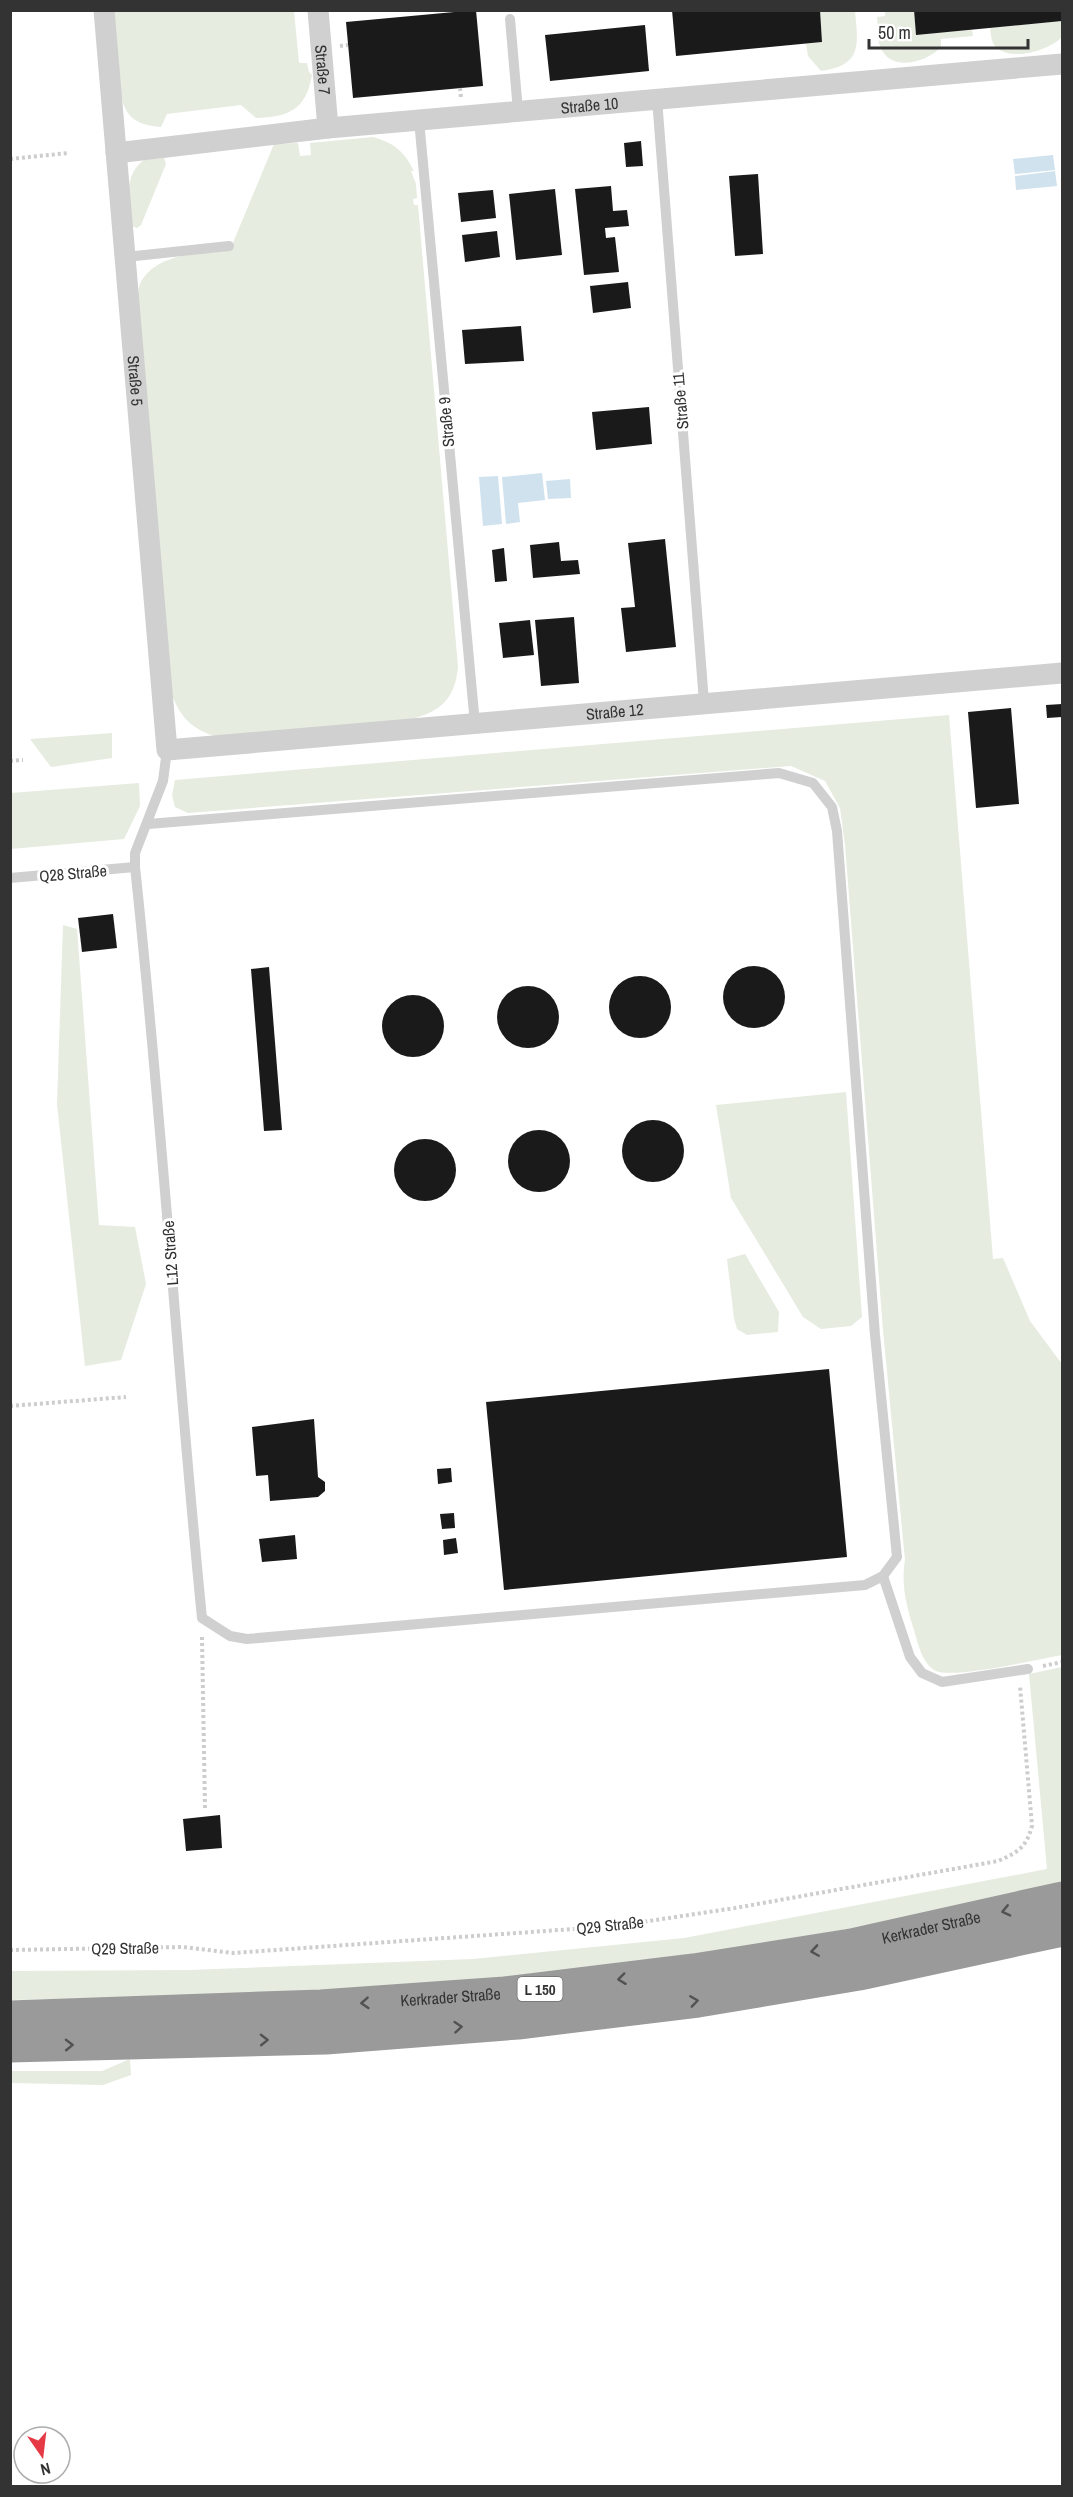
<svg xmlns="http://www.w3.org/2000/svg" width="1073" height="2497" font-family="'Archivo Narrow',sans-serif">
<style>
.green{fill:#e6ecdf}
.water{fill:#cfe2ee}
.building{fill:#1a1a1a}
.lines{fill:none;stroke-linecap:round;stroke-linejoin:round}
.path{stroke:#cdcdcd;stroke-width:4;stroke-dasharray:3 3;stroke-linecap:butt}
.lane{stroke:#d0d0d0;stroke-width:10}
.street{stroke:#d0d0d0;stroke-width:21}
.highway{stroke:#9a9a9a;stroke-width:33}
.oneway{stroke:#525252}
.labels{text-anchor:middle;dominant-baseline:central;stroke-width:6;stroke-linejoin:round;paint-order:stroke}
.shield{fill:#fff;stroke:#707070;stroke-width:1.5}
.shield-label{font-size:15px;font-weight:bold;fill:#333}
.street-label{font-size:16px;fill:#333;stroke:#fff}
</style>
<rect width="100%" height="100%" fill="#fff"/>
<!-- green -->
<g class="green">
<path d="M 114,11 L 294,11 L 299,63 L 307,63 L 309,72 L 312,75 C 306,109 290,117 256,118 L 241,105 L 167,114 L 161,127 C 147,126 131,122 125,108 C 115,87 116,36 114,11 Z"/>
<path d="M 820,11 L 855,11 C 858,45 863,65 821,71 L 808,56 L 806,44 L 822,42 Z"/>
<path d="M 885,11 L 914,11 L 916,34 L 972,30 L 973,36 L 941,39 L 941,47 C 926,63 890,73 880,46 C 877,38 878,26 877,17 L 885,16 Z"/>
<path d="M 1062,21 L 1062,37 C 1050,50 1010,63 995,46 C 991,41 991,34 990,28 Z"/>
<path d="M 373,137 C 394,143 404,151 414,171 L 411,171 L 416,184 L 417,198 L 413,199 L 414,205 L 418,205 L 458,667 C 455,699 441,711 412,719 L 215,736 C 192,729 181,718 172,695 L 137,298 C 138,292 139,284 142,280 C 160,252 201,254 230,250 L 274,144 L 298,143 L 300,156 L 311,155 L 310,143 Z"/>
<path d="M 164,158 L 166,164 L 141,225 L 137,228 L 129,225 C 129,202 123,175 144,160 Z"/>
<path d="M 949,715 L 993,1259 L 1003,1258 L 1030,1321 L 1062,1364 L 1062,1655 C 1039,1659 953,1679 936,1671 C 921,1663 918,1642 913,1627 C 906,1604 901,1584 905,1560 L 883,1330 L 845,845 L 840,808 L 825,781 L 791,766 L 188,813 L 175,807 L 172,795 L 175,780 Z"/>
<path d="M 112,733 L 112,758 L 51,767 L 30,739 Z"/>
<path d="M 139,783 L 140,806 L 124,839 L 11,849 L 11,793 Z"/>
<path d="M 63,925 L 77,929 L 99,1225 L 135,1227 L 146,1284 L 121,1360 L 85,1366 L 57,1104 Z"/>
<path d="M 846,1092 L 862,1317 L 851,1326 L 821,1329 L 803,1317 L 731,1198 L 716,1105 Z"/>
<path d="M 745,1254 L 779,1312 L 778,1332 L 747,1335 L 737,1329 L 734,1318 L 727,1259 Z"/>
<path d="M 1062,1667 L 1062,1883 L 942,1911 L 773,1943 L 637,1963 L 381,1990 L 170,1997 L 11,2000 L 10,1971 L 189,1970 L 473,1959 L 684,1938 L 1047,1869 L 1029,1674 Z"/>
<path d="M 130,2059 L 131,2075 L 103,2085 L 11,2083 L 11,2071 L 102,2071 Z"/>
</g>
<!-- water -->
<g class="water">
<path d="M 1053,155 L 1055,170 L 1015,174 L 1013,159 Z"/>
<path d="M 1055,171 L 1057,186 L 1016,190 L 1015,176 Z"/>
<path d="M 542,473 L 545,500 L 518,503 L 520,522 L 506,524 L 502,477 Z"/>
<path d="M 498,476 L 502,524 L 483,526 L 479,477 Z"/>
<path d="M 570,479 L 571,498 L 548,499 L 546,481 Z"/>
</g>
<!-- building -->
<g class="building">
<path d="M 476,10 L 483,86 L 353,98 L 346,22 Z"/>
<path d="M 672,10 L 820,10 L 822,42 L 676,56 Z"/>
<path d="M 914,10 L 1062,10 L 1062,21 L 916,35 Z"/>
<path d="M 645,25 L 649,71 L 550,81 L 545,35 Z"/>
<path d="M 641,141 L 643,166 L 626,167 L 624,143 Z"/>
<path d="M 758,174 L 763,254 L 735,256 L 729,176 Z"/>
<path d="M 611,186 L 613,211 L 627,210 L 629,226 L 605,228 L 606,238 L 615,237 L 619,272 L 584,275 L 575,189 Z"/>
<path d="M 555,189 L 562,255 L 516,260 L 509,194 Z"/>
<path d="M 493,190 L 496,218 L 461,222 L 458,193 Z"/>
<path d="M 497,231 L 500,257 L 465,262 L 462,235 Z"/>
<path d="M 628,282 L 631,308 L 593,313 L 590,286 Z"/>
<path d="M 521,326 L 524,361 L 465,364 L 462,330 Z"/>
<path d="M 649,407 L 652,444 L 596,450 L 592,412 Z"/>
<path d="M 665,539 L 676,647 L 626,652 L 621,608 L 635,607 L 628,543 Z"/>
<path d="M 559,542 L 561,561 L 578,560 L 580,574 L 533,578 L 530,545 Z"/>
<path d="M 504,548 L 507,581 L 495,582 L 492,550 Z"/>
<path d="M 574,617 L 579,683 L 541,686 L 535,620 Z"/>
<path d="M 530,620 L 534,655 L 503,658 L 499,623 Z"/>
<path d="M 1062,704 L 1062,717 L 1047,718 L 1046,705 Z"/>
<path d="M 1011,708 L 1019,804 L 976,808 L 968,712 Z"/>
<path d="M 113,914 L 117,948 L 82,952 L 78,918 Z"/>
<circle cx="754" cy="997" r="31"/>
<path d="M 269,967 L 282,1130 L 264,1131 L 251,969 Z"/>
<circle cx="640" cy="1007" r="31"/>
<circle cx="528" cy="1017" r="31"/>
<circle cx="413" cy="1026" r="31"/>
<circle cx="653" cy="1151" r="31"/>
<circle cx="539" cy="1161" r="31"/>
<circle cx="425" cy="1170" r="31"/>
<path d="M 829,1369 L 847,1557 L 504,1590 L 486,1402 Z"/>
<path d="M 314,1419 L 318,1477 L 325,1482 L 325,1491 L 318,1497 L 270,1501 L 268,1475 L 256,1476 L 252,1427 Z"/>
<path d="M 451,1468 L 452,1482 L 438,1484 L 437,1469 Z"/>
<path d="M 454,1513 L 455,1528 L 442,1529 L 440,1514 Z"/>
<path d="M 295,1535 L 297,1559 L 262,1562 L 259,1539 Z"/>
<path d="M 456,1538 L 458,1553 L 444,1555 L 443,1540 Z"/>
<path d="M 220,1815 L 222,1848 L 186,1851 L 183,1819 Z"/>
</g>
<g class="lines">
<!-- path -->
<g class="path">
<path d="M 340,46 L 348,45"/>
<path d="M 460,88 L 461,98"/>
<path d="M 10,159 L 68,153"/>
<path d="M 10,761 L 23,760"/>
<path d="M 10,1406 L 126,1397"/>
<path d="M 202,1637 L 205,1808"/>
<path d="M 1043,1666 L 1062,1662"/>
<path d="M 10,1950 L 183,1947 L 233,1953 L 616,1926 L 735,1908 L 998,1861 C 1018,1852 1026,1848 1032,1826 L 1020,1686"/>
</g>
<!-- lane -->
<g class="lane">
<path d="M 510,19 L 518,111"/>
<path d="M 657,99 L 704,702"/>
<path d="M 419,120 L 475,724"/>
<path d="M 126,257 L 229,246"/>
<path d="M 148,824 L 779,773 L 813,783 L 832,807 L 837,831 L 875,1335 L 897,1557 L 883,1576 L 865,1585 L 247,1639 L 230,1636 L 202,1618 C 177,1368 162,1117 135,867 L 135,853 L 163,781 L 167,750"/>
<path d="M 10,878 L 135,867"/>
<path d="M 883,1576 L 910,1657 L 922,1673 L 942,1682 L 1028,1669"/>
</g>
<!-- street -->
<g class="street">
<path id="s1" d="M 104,10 L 167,750 L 1062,673"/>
<path id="s2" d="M 318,10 L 328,128"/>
<path id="s3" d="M 116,153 L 328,128 L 1062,64"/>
</g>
<!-- highway -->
<g class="highway">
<path id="s4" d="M 10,2017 L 321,2006 L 505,1993 L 694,1970 L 851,1945 L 1062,1898"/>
<path d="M 10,2046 L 326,2038 L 518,2023 L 698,2001 L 859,1974 L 1062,1930"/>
</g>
</g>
<!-- one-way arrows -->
<defs><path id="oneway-chevron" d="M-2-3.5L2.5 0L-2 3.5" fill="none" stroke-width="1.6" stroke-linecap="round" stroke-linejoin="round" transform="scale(1.5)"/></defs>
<g class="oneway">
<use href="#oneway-chevron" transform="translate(1006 1911) rotate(167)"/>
<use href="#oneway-chevron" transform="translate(815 1951) rotate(171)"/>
<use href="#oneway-chevron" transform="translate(622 1979) rotate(173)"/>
<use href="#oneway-chevron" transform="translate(694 2001) rotate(-8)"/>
<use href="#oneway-chevron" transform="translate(365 2003) rotate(176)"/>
<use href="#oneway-chevron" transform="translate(458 2027) rotate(-5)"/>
<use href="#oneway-chevron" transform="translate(264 2040) rotate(-1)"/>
<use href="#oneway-chevron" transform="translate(69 2045) rotate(-1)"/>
</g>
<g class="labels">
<!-- shield labels -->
<rect class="shield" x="517.5" y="1977" width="45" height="24" rx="4.5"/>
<g class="shield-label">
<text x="540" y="1989">L 150</text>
</g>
<!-- street labels -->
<g class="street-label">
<text stroke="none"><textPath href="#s2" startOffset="60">Straße 7</textPath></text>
<text stroke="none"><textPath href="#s3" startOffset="476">Straße 10</textPath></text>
<text stroke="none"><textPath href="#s1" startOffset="372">Straße 5</textPath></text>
<text transform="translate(680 401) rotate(-95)">Straße 11</text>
<text transform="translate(446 422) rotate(-95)">Straße 9</text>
<text stroke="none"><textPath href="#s1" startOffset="1192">Straße 12</textPath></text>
<text transform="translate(73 873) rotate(-5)">Q28 Straße</text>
<text transform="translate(170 1253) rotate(-94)">L12 Straße</text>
<text transform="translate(610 1925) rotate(-6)">Q29 Straße</text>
<text stroke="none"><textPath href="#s4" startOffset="927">Kerkrader Straße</textPath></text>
<text transform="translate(125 1948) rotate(-1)">Q29 Straße</text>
<text stroke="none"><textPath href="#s4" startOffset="441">Kerkrader Straße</textPath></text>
</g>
</g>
<!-- border -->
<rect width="1073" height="2497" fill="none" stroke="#333333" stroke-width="24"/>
<!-- north arrow -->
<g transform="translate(42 2455) rotate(166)"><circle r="28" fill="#ffffff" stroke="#adadad" stroke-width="1.5"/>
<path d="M0-4.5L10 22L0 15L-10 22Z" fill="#e63946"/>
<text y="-9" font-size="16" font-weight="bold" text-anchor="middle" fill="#333333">N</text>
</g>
<!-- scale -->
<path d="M869 39v9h159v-9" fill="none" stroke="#333333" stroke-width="3"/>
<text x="878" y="39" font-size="18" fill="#333333" stroke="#ffffff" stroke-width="4.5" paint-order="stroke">50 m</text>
</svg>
